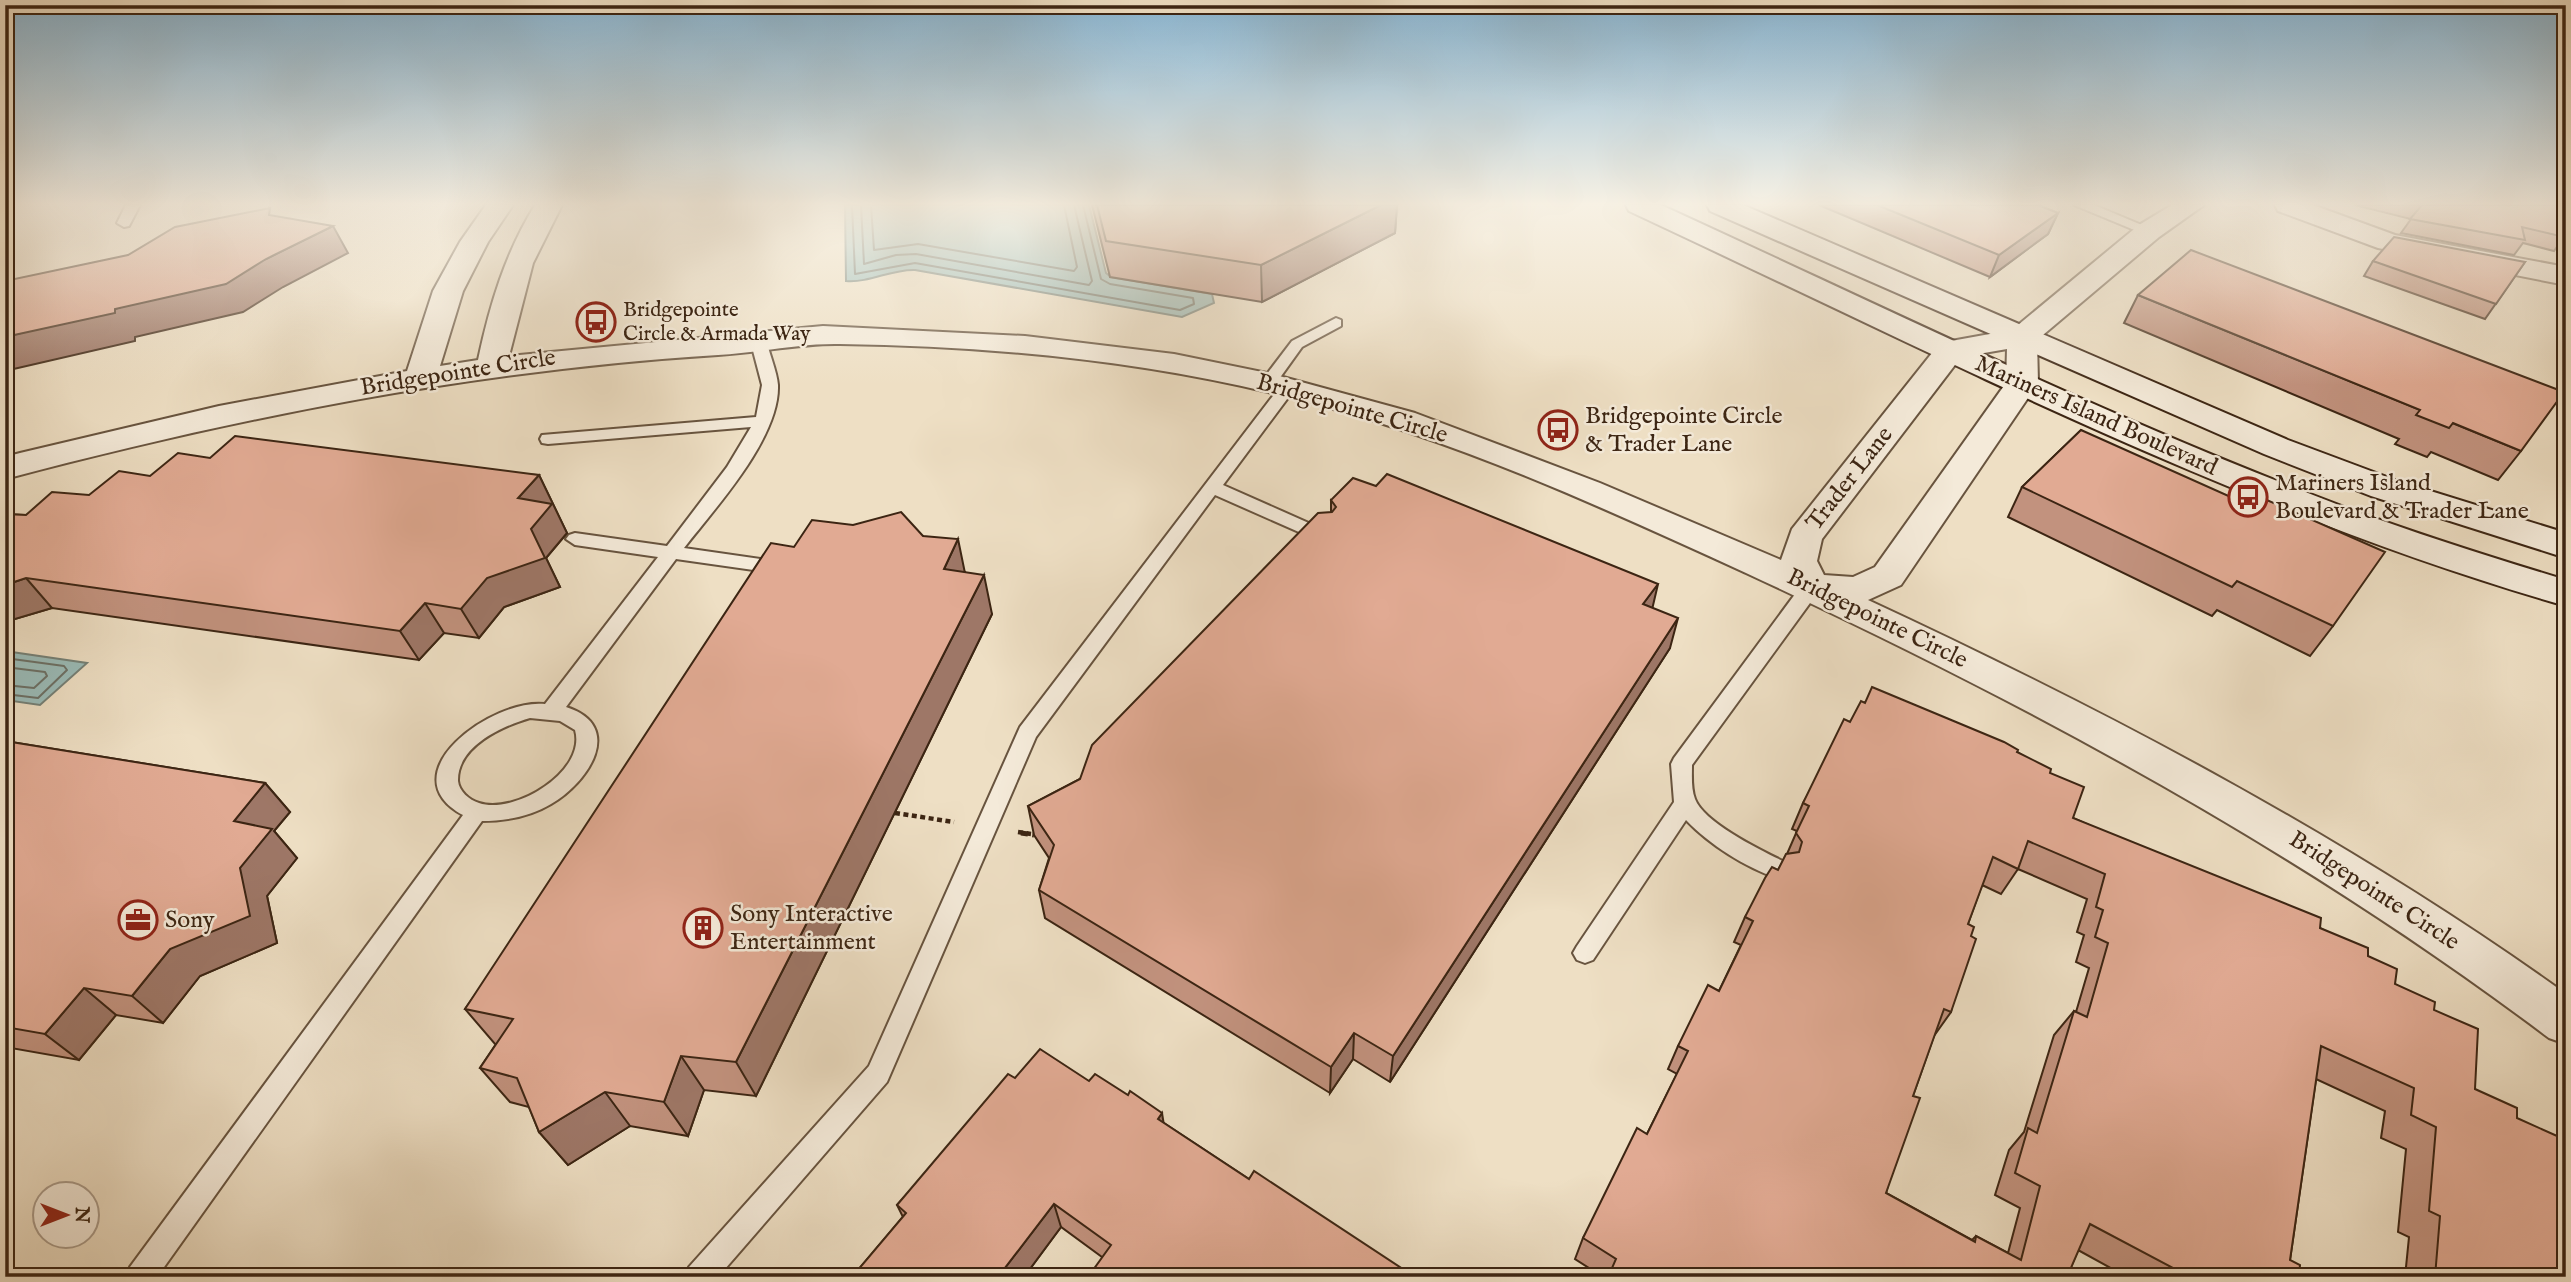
<svg xmlns="http://www.w3.org/2000/svg" width="2571" height="1282" font-family="'IM FELL English',serif">
<style>
.water{fill:#9abcb9;stroke:#748077;stroke-width:2}
.lines{fill:none;stroke-linecap:round;stroke-linejoin:round}
.shore{stroke:#6b7066;stroke-width:2}
.service-casing{stroke:#68543f;stroke-width:4}
.minor-casing{stroke:#68543f;stroke-width:4}
.secondary-casing{stroke:#3c2513;stroke-width:4}
.path-far1{stroke:#3c2513;stroke-width:4.5;stroke-dasharray:5 3.5;stroke-linecap:butt}
.path{stroke:#3c2513;stroke-width:5;stroke-dasharray:7 4.5;stroke-linecap:butt}
.service{fill:#f4ead9;fill-rule:evenodd}
.minor{fill:#f4ead9;fill-rule:evenodd}
.secondary{fill:#f4ead9;fill-rule:evenodd}
.wall{fill:#c2927e;stroke:#3c2513;stroke-width:2;fill-rule:evenodd}
.shaded-wall{fill:#9e7767;stroke:#3c2513;stroke-width:2}
.building{fill:#e1aa93;stroke:#3c2513;stroke-width:2;fill-rule:evenodd}
.labels{text-anchor:middle;dominant-baseline:central;stroke-width:5;stroke-linejoin:round;paint-order:stroke}
.far-poi-label{font-size:21px;fill:#3c2513;stroke:#f4ead9;text-anchor:start}
.street-label{font-size:24px;fill:#3c2513;stroke:#f4ead9}
.poi-label{font-size:24px;fill:#3c2513;stroke:#f4ead9;text-anchor:start}
</style>
<rect width="100%" height="100%" fill="#eedfc4"/>
<filter id="stains"><feTurbulence type="fractalNoise" baseFrequency=".00286" numOctaves="4"/><feColorMatrix values="0 0 0 0 .2 0 0 0 0 .09 0 0 0 0 .02 0 0 0 .5 -.17"/></filter>
<radialGradient id="worn" r=".72"><stop offset=".6" stop-color="#630" stop-opacity="0"/><stop offset="1" stop-color="#630" stop-opacity=".3"/></radialGradient>
<!-- water -->
<g class="water">
<path d="M 845,205 L 1089,205 L 1106,273 L 1111,277 L 1212,294 L 1214,303 L 1182,317 L 915,270 C 891,269 870,283 846,281 Z"/>
<path d="M 5,651 L 87,663 L 40,705 L 5,700 Z"/>
</g>
<g class="lines">
<!-- shore -->
<g class="shore">
<path d="M 852,205 L 855,274 L 915,263 L 1180,310 L 1194,304 L 1193,298 L 1110,284 L 1101,279 L 1083,205"/>
<path d="M 861,205 L 864,264 L 896,255 L 916,254 L 1089,285 L 1092,281 L 1074,205"/>
<path d="M 871,205 L 874,250 L 918,244 L 1074,271 L 1077,267 L 1064,205"/>
<path d="M 5,658 L 64,666 L 67,670 L 38,698 L 5,694"/>
<path d="M 5,667 L 45,672 L 47,676 L 34,688 L 5,685"/>
</g>
<!-- service casing -->
<g class="service-casing">
<g id="service">
<path d="M 126,205 L 140,205 L 129,226 L 124,227 L 117,223 Z"/>
<path d="M 2074,205 L 2094,205 L 2156,231 L 2144,234 Z"/>
<path d="M 1336,318 L 1341,320 L 1341,326 L 1302,347 L 1274,386 L 1262,386 L 1260,383 L 1292,341 Z"/>
<path d="M 759,338 L 767,343 C 770,356 777,372 778,385 C 780,438 715,508 684,548 L 782,562 L 788,564 L 791,568 L 788,572 L 782,574 L 676,559 L 566,707 C 626,726 588,783 551,804 C 531,816 506,821 482,821 L 157,1277 L 126,1277 L 130,1267 L 463,815 C 387,774 493,698 545,704 L 658,557 L 575,545 L 566,539 L 569,535 L 575,533 L 667,546 L 727,467 L 751,427 L 548,444 L 542,443 L 540,439 L 542,435 L 756,417 L 762,385 L 751,343 ZM 530,718 L 560,721 L 575,730 C 587,771 515,815 479,803 C 469,800 459,791 458,781 C 457,746 503,726 530,718 Z"/>
<path d="M 1288,382 L 1296,387 L 1223,485 L 1329,532 L 1332,536 L 1329,540 L 1317,540 L 1215,495 L 1036,737 L 887,1082 L 718,1277 L 685,1277 L 689,1267 L 869,1066 L 1020,727 L 1282,384 Z"/>
<path d="M 1811,581 L 1818,582 L 1820,587 L 1818,592 L 1692,765 C 1692,776 1691,789 1695,799 C 1704,823 1762,851 1785,862 L 1788,869 L 1785,876 L 1777,878 C 1745,867 1710,845 1686,820 L 1593,960 L 1585,963 L 1577,960 L 1573,953 L 1577,946 L 1674,802 L 1671,764 L 1674,758 L 1804,582 Z"/>
</g>
</g>
<!-- minor casing -->
<g class="minor-casing">
<g id="minor">
<path d="M 486,205 L 513,205 L 488,242 L 463,291 L 440,366 L 478,360 C 490,304 505,254 535,205 L 562,205 L 533,263 L 509,356 L 823,326 L 1025,336 L 1174,354 L 1272,374 L 1415,413 L 1600,483 L 1781,560 L 1792,529 L 1940,343 L 2012,330 L 2139,225 L 2172,205 L 2204,205 L 2159,237 L 2037,340 L 2038,383 L 1901,585 L 1868,600 C 2111,713 2348,838 2566,994 L 2566,1044 L 2549,1038 C 2301,851 2027,703 1746,573 C 1602,507 1454,439 1300,400 C 1151,361 994,346 840,344 C 799,343 759,353 718,355 C 476,370 239,417 5,479 L 5,457 L 20,453 L 219,406 L 407,371 L 433,291 L 460,242 ZM 2007,349 L 2006,383 L 1875,567 L 1853,577 L 1824,575 L 1817,561 L 1822,539 L 1961,357 Z"/>
<path d="M 2275,205 L 2313,205 L 2395,235 L 2566,267 L 2566,285 L 2378,248 L 2278,211 Z"/>
</g>
</g>
<!-- secondary casing -->
<g class="secondary-casing">
<g id="secondary">
<path d="M 1626,205 L 1661,205 C 1886,308 2108,418 2339,505 C 2414,533 2490,557 2566,580 L 2566,606 C 2239,512 1936,354 1629,211 Z"/>
<path d="M 1707,205 L 1743,205 L 2288,440 L 2395,480 L 2566,533 L 2566,558 L 2371,496 L 2264,454 L 1710,211 Z"/>
</g>
</g>
<!-- path-far1 -->
<g class="path-far1">
<path d="M 895,813 L 954,822"/>
<path d="M 1018,832 L 1031,834"/>
</g>
<!-- path -->
<path class="path" d="M 1021,833 L 1034,835"/>
<!-- service -->
<use href="#service" class="service"/>
<!-- minor -->
<use href="#minor" class="minor"/>
<!-- secondary -->
<use href="#secondary" class="secondary"/>
</g>
<!-- wall -->
<g class="wall">
<path d="M 1092,205 L 1397,205 L 1395,233 L 1262,302 L 1110,277 Z"/>
<path d="M 1819,205 L 2038,205 L 2058,213 L 2048,234 L 1990,277 Z"/>
<path d="M 2355,205 L 2566,205 L 2566,246 L 2559,244 L 2554,251 L 2523,243 L 2514,255 L 2401,233 L 2411,219 Z"/>
<path d="M 2373,261 L 2525,262 L 2485,319 L 2364,276 Z"/>
<path d="M 2138,295 L 2521,451 L 2498,480 L 2431,452 L 2427,457 L 2395,444 L 2399,439 L 2124,323 Z"/>
<path d="M 2081,430 L 2333,626 L 2310,656 L 2217,610 L 2212,616 L 2008,517 L 2022,487 Z"/>
<path d="M 210,458 L 539,475 L 567,533 L 546,558 L 560,587 L 504,607 L 479,638 L 444,633 L 419,660 L 52,608 L 5,622 L 5,514 L 26,515 Z"/>
<path d="M 1331,500 L 1652,608 L 1670,648 L 1390,1082 L 1353,1059 L 1330,1093 L 1045,918 L 1039,890 L 1049,858 L 1034,835 L 1028,806 L 1080,779 L 1331,512 Z"/>
<path d="M 923,536 L 965,572 L 992,614 L 756,1096 L 704,1090 L 688,1136 L 630,1126 L 568,1165 L 539,1132 L 529,1107 L 510,1102 L 480,1068 L 496,1044 L 495,1044 L 465,1009 L 794,547 Z"/>
<path d="M 1850,722 L 2017,752 L 2050,773 L 2073,818 L 2320,928 L 2368,956 L 2395,984 L 2434,1010 L 2475,1089 L 2517,1118 L 2566,1277 L 2405,1277 L 2409,1237 L 2398,1232 L 2406,1149 L 2381,1138 L 2385,1111 L 2316,1079 L 2290,1260 L 2299,1277 L 2127,1277 L 2078,1250 L 2067,1277 L 1603,1277 L 1575,1259 L 1583,1238 L 1647,1134 L 1677,1074 L 1668,1069 L 1678,1046 L 1719,991 L 1741,945 L 1734,942 L 1745,917 L 1778,870 L 1787,854 L 1797,831 L 1792,829 L 1803,803 ZM 2018,869 L 2087,899 L 2077,932 L 2084,935 L 2076,962 L 2089,968 L 2076,1012 L 2074,1011 L 2054,1035 L 2024,1132 L 2009,1150 L 1995,1195 L 2020,1208 L 2008,1253 L 1976,1236 L 1972,1240 L 1886,1193 L 1913,1096 L 1934,1036 L 1951,1012 L 1968,924 L 1982,885 L 2001,894 Z"/>
<path d="M 5,741 L 265,783 L 290,812 L 274,831 L 297,858 L 267,896 L 277,943 L 200,976 L 163,1023 L 116,1015 L 79,1060 L 5,1047 Z"/>
<path d="M 1015,1078 L 1089,1081 L 1164,1123 L 1249,1179 L 1415,1277 L 1102,1257 L 1061,1227 L 1024,1277 L 852,1277 L 903,1217 L 897,1205 Z"/>
</g>
<!-- shaded-wall -->
<g class="shaded-wall">
<path d="M 1381,205 L 1397,205 L 1395,233 L 1262,302 L 1261,265 Z"/>
<path d="M 2058,213 L 2048,234 L 1990,277 L 1999,255 Z"/>
<path d="M 333,226 L 348,253 L 283,287 L 243,312 L 135,337 L 135,341 L 5,371 L 5,337 L 115,309 L 266,259 Z"/>
<path d="M 539,475 L 567,533 L 546,558 L 560,587 L 504,607 L 479,638 L 461,609 L 518,498 Z"/>
<path d="M 958,539 L 966,578 L 944,569 Z"/>
<path d="M 984,575 L 992,614 L 756,1096 L 736,1062 Z"/>
<path d="M 26,578 L 52,608 L 5,622 L 5,585 Z"/>
<path d="M 1658,584 L 1651,614 L 1643,604 Z"/>
<path d="M 425,603 L 444,633 L 419,660 L 400,631 Z"/>
<path d="M 1678,618 L 1670,648 L 1390,1082 L 1393,1056 Z"/>
<path d="M 265,783 L 290,812 L 274,831 L 297,858 L 267,896 L 277,943 L 200,976 L 163,1023 L 132,996 L 170,949 L 240,868 L 234,821 Z"/>
<path d="M 84,988 L 116,1015 L 79,1060 L 45,1034 Z"/>
<path d="M 1354,1033 L 1353,1059 L 1330,1093 L 1331,1067 Z"/>
<path d="M 681,1056 L 704,1090 L 688,1136 L 664,1102 Z"/>
<path d="M 605,1092 L 630,1126 L 568,1165 L 539,1132 Z"/>
<path d="M 1162,1113 L 1166,1138 L 1158,1119 Z"/>
<path d="M 1054,1204 L 1061,1227 L 1024,1277 L 998,1277 Z"/>
</g>
<!-- building -->
<g class="building">
<path d="M 1097,205 L 1381,205 L 1261,265 L 1106,241 Z"/>
<path d="M 1877,205 L 2038,205 L 2058,213 L 1999,255 Z"/>
<path d="M 2422,205 L 2565,205 L 2564,237 L 2522,227 L 2525,240 L 2410,219 Z"/>
<path d="M 270,208 L 269,215 L 333,226 L 266,259 L 226,284 L 115,309 L 115,313 L 5,337 L 5,281 L 128,255 L 175,227 Z"/>
<path d="M 2394,237 L 2525,262 L 2496,304 L 2373,261 Z"/>
<path d="M 2191,250 L 2564,392 L 2521,451 L 2453,423 L 2449,428 L 2416,415 L 2420,410 L 2138,295 Z"/>
<path d="M 2081,430 L 2253,507 L 2260,497 L 2385,552 L 2333,626 L 2237,581 L 2232,587 L 2022,487 Z"/>
<path d="M 235,436 L 539,475 L 518,498 L 552,504 L 531,529 L 545,558 L 487,578 L 461,609 L 425,603 L 400,631 L 26,578 L 5,585 L 5,514 L 26,515 L 52,492 L 89,495 L 119,471 L 150,476 L 178,453 L 210,458 Z"/>
<path d="M 1387,474 L 1658,584 L 1643,604 L 1678,618 L 1393,1056 L 1354,1033 L 1331,1067 L 1039,890 L 1054,845 L 1028,806 L 1080,779 L 1092,745 L 1318,513 L 1332,512 L 1336,507 L 1331,500 L 1353,478 L 1376,486 Z"/>
<path d="M 901,512 L 923,536 L 958,539 L 944,569 L 984,575 L 736,1062 L 681,1056 L 664,1102 L 605,1092 L 539,1132 L 517,1078 L 480,1068 L 513,1019 L 465,1009 L 771,543 L 794,547 L 812,520 L 853,525 Z"/>
<path d="M 1872,687 L 2004,742 L 2018,750 L 2017,752 L 2051,769 L 2050,773 L 2084,787 L 2073,818 L 2321,918 L 2320,928 L 2368,948 L 2368,956 L 2397,969 L 2395,984 L 2435,1002 L 2434,1010 L 2478,1029 L 2475,1089 L 2517,1108 L 2517,1118 L 2566,1140 L 2566,1277 L 2435,1277 L 2440,1216 L 2429,1211 L 2436,1127 L 2411,1115 L 2414,1088 L 2321,1046 L 2290,1260 L 2300,1265 L 2299,1277 L 2210,1276 L 2190,1277 L 2090,1224 L 2067,1277 L 1627,1277 L 1612,1268 L 1616,1259 L 1583,1238 L 1637,1128 L 1647,1134 L 1688,1051 L 1678,1046 L 1708,985 L 1719,991 L 1753,921 L 1745,917 L 1765,878 L 1772,867 L 1778,870 L 1786,854 L 1799,852 L 1802,842 L 1796,833 L 1809,806 L 1803,803 L 1844,719 L 1850,722 L 1861,701 L 1865,703 ZM 2028,841 L 2105,874 L 2096,907 L 2103,910 L 2095,937 L 2108,943 L 2087,1017 L 2074,1011 L 2037,1133 L 2028,1128 L 2015,1173 L 2040,1186 L 2021,1260 L 1976,1236 L 1975,1242 L 1886,1193 L 1920,1098 L 1913,1096 L 1929,1051 L 1944,1009 L 1951,1012 L 1976,939 L 1971,936 L 1974,927 L 1968,924 L 1993,857 L 2018,869 Z"/>
<path d="M 5,741 L 265,783 L 234,821 L 272,829 L 240,868 L 250,916 L 170,949 L 132,996 L 84,988 L 45,1034 L 5,1027 Z"/>
<path d="M 1040,1049 L 1089,1081 L 1095,1074 L 1128,1095 L 1130,1091 L 1162,1113 L 1158,1119 L 1249,1179 L 1254,1171 L 1415,1277 L 1088,1277 L 1111,1245 L 1054,1204 L 998,1277 L 852,1277 L 906,1213 L 897,1205 L 1008,1074 L 1015,1078 Z"/>
</g>
<!-- sky -->
<linearGradient id="sky" x2="0" y2="1"><stop stop-color="#89b7d5"/><stop offset="0.53" stop-color="#f7f1e4"/><stop offset="1" stop-color="#f7f1e4" stop-opacity="0"/></linearGradient>
<rect width="2571" height="385" fill="url(#sky)"/>
<!-- icons -->
<defs>
<g id="bus-ring" transform="scale(2.0125)"><circle r="9.5" fill="#f4ead9" stroke="#8f2418" stroke-width="1.5"/><path d="M-5-6H5V4H4V6H2V4H-2V6H-4V4H-5ZM-3.5-4V0h7V-4ZM-3.5 1.2v1.5H-2V1.2ZM2 1.2v1.5H3.5V1.2Z" fill="#8f2418"/></g>
<g id="office-ring" transform="scale(2.0125)"><circle r="9.5" fill="#f4ead9" stroke="#8f2418" stroke-width="1.5"/><path d="M-6-3h4V-5.5h4V-3h4V5H-6ZM-1-4.5V-3h2v-1.5ZM-6 0V1H6V0Z" fill="#8f2418"/></g>
<g id="building-ring" transform="scale(2.0125)"><circle r="9.5" fill="#f4ead9" stroke="#8f2418" stroke-width="1.5"/><path d="M-4-6H4V6H1V3H-1V6H-4ZM-2.5-4.3h1.7v1.8h-1.7ZM.8-4.3h1.7v1.8H.8ZM-2.5-1h1.7V.8h-1.7ZM.8-1h1.7V.8H.8Z" fill="#8f2418"/></g>
</defs>
<g fill-rule="evenodd">
<use href="#bus-ring" x="596" y="322"/>
<use href="#bus-ring" x="1558" y="430"/>
<use href="#bus-ring" x="2248" y="497"/>
<use href="#office-ring" x="138" y="920"/>
<use href="#building-ring" x="703" y="928"/>
</g>
<g class="labels">
<!-- far-poi labels -->
<g class="far-poi-label">
<text x="623" y="310">Bridgepointe<tspan x="623" dy="24">Circle &amp; Armada Way</tspan></text>
</g>
<!-- street labels -->
<g class="street-label">
<text transform="translate(458 373) rotate(-9)">Bridgepointe Circle</text>
<text transform="translate(1352 409) rotate(16)">Bridgepointe Circle</text>
<text transform="translate(2096 416) rotate(24)">Mariners Island Boulevard</text>
<text transform="translate(1850 479) rotate(-52)">Trader Lane</text>
<text transform="translate(1877 619) rotate(26)">Bridgepointe Circle</text>
<text transform="translate(2374 891) rotate(33)">Bridgepointe Circle</text>
</g>
<!-- poi labels -->
<g class="poi-label">
<text x="1585" y="416">Bridgepointe Circle<tspan x="1585" dy="28">&amp; Trader Lane</tspan></text>
<text x="2275" y="483">Mariners Island<tspan x="2275" dy="28">Boulevard &amp; Trader Lane</tspan></text>
<text x="730" y="914">Sony Interactive<tspan x="730" dy="28">Entertainment</tspan></text>
<text x="165" y="920">Sony</text>
</g>
</g>
<!-- margin -->
<rect width="2571" height="1282" fill="none" stroke="#eedfc4" stroke-width="28"/>
<rect x="7" y="7" width="2557" height="1268" fill="none" stroke="#3c2513" stroke-width="3.5"/>
<rect x="14" y="14" width="2543" height="1254" fill="none" stroke="#3c2513" stroke-width="2"/>
<!-- north arrow -->
<g transform="translate(66 1215) rotate(90)"><circle r="33" fill="#f4ead9" stroke="#aa9b8a" stroke-width="2"/>
<path d="M0-5L12 26L0 18L-12 26Z" fill="#8f2418"/>
<text y="-10" font-size="19" font-weight="bold" text-anchor="middle" fill="#3c2513">N</text>
</g>
<rect width="100%" height="100%" filter="url(#stains)"/>
<rect width="100%" height="100%" fill="url(#worn)"/>
</svg>
